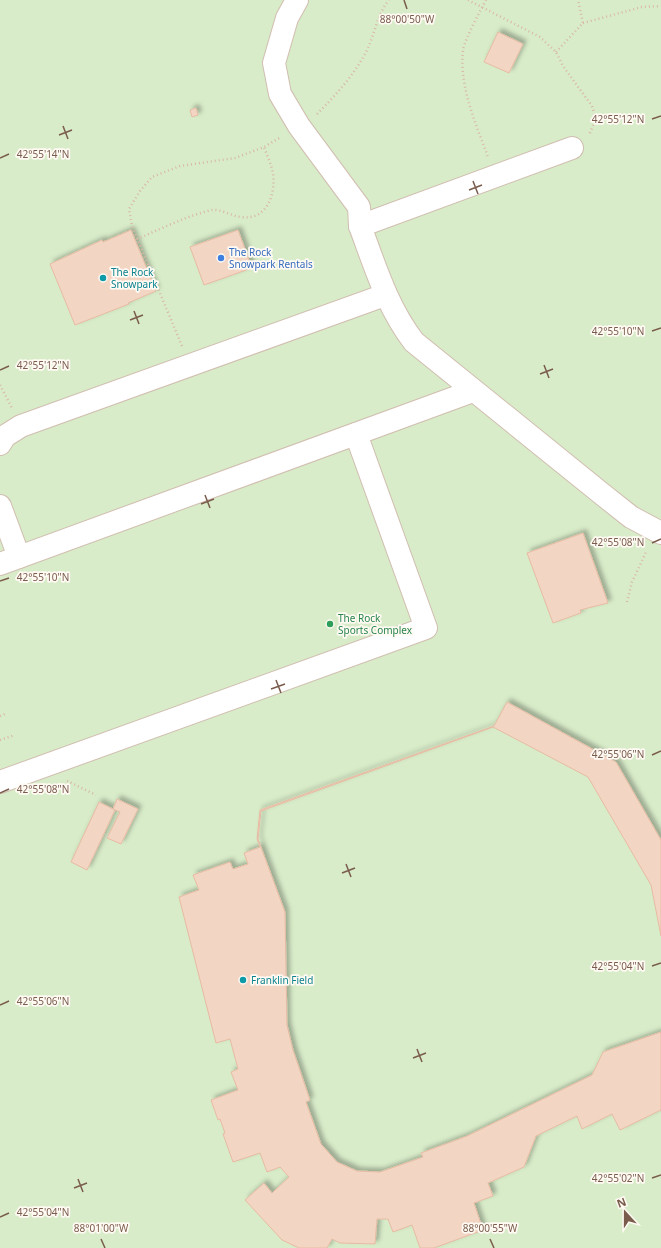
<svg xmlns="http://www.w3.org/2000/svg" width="661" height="1248" font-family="'Noto Sans',sans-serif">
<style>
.green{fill:#d8ecc9}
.building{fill:#f3d5c3;stroke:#e6bba3;filter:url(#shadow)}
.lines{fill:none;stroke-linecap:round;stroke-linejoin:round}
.minor-casing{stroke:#d1beb0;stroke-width:24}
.path{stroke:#d9b8a5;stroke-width:2.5;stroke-dasharray:1 3;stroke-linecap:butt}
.minor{stroke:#fff;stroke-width:22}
.ticks{fill:none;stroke:#7a5c4d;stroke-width:1.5}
.shop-dot{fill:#3f7fe0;stroke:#fffaf3;stroke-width:1.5}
.culture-dot{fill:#0f9aa8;stroke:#fffaf3;stroke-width:1.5}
.leisure-dot{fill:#2e9e5b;stroke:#fffaf3;stroke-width:1.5}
.labels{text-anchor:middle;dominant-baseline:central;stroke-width:3.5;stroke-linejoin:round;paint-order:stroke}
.shop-label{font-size:10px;fill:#366cbe;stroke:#fffaf3;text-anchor:start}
.culture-label{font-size:10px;fill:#0d838f;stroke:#fffaf3;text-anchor:start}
.leisure-label{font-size:10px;fill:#27864d;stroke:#fffaf3;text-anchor:start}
.ticks-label{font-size:10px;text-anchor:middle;fill:#7a5c4d;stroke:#fffaf3;stroke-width:3.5;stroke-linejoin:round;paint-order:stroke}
</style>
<defs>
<filter id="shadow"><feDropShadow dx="3.5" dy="-3.5" stdDeviation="2" flood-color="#0004"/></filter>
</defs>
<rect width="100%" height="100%" fill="#fdf6ec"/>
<!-- green -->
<rect class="green" x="0" y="0" width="661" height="1248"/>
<!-- building -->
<g class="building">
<path d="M 498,32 L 523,44 L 509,73 L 484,62 Z"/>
<path d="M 196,108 L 198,115 L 192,117 L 190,110 Z"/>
<path d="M 131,230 L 156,291 L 128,303 L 129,304 L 75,325 L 50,264 L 102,240 L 103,242 Z"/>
<path d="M 238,230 L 252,268 L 204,285 L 190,247 Z"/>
<path d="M 583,533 L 608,603 L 580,610 L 581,613 L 553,623 L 527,553 Z"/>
<path d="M 507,702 L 616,762 L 661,840 L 661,936 L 651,885 L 588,777 L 493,727 L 261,811 L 258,839 L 285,912 L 287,1025 L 293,1050 L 310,1100 L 306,1102 L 321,1144 L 337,1162 L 357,1171 L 380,1172 L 423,1157 L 421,1153 L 467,1136 L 592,1075 L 603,1052 L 661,1032 L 661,1110 L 620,1130 L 612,1114 L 582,1129 L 577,1116 L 536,1136 L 524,1167 L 488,1183 L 493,1196 L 474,1203 L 483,1230 L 434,1248 L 420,1248 L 412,1225 L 393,1232 L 388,1219 L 377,1219 L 375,1244 L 340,1243 L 332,1239 L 327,1248 L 299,1248 L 282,1240 L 245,1200 L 264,1183 L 272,1193 L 289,1177 L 280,1167 L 267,1172 L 260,1153 L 233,1162 L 223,1134 L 225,1133 L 220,1119 L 218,1120 L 211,1100 L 238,1090 L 231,1072 L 238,1069 L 230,1039 L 216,1043 L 179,897 L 199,890 L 193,875 L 230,862 L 233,869 L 248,864 L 244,853 L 260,847 L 257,839 L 260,810 L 494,726 Z"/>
<path d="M 117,799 L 138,809 L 121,844 L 107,838 L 120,812 L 113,809 Z"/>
<path d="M 99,802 L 115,810 L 87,870 L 71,862 Z"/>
</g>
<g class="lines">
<!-- minor casing -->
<g class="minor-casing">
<g id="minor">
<path d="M 297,0 L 287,18 L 274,63 L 280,94 L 299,126 L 359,207 L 360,226"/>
<path d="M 572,148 L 360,226 C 375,266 387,307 414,342 L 602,494 L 631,517 L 661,533"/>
<path d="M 0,444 L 5,436 L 21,426 L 385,295"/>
<path d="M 0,506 L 19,557"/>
<path d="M 0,564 L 473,391"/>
<path d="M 0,782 L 426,628 L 356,434"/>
</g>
</g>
<!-- path -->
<g class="path">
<path d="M 468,0 L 540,37 L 556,52 L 563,66 L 592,106 L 596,119 L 589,135"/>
<path d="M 486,0 C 480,11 465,39 463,50 C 459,87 476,124 488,157"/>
<path d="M 583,23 L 642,7 L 661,6"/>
<path d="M 556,52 L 583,23 L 578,0"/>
<path d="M 317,114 C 337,94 356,73 368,48 C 375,32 378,13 389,0"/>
<path d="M 137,239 C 161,229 186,216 212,210 C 221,209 232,216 241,217 C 267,221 276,194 273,173 C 271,164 267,155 264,147"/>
<path d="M 182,346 L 132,226 L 129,209 L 140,191 L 152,177 L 180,166 L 235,158 L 264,147 L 281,137"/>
<path d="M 0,385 L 12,408"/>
<path d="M 627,602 L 632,582 L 647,550"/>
<path d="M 0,716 L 7,713"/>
<path d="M 0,740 L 15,735"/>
<path d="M 67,781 L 96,795"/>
</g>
<!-- minor -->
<use href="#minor" class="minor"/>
</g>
<!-- ticks -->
<path class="ticks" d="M 404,0 L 407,9M 652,119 L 661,116M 63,126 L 68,139M 59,135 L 72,130M 0,158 L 9,154M 473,181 L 478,194M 469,190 L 482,185M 134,311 L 139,324M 130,320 L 143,315M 652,331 L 661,328M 544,365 L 549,378M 0,370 L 9,366M 540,374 L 553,369M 205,495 L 210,508M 201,504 L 214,499M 652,543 L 661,539M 0,581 L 9,578M 276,680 L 281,693M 271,689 L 285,684M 652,755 L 661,751M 0,793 L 9,789M 346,864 L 351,877M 342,873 L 355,868M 652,966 L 661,963M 0,1005 L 9,1001M 417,1049 L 422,1062M 413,1058 L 426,1053M 652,1178 L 661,1175M 78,1179 L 83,1192M 74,1188 L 87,1183M 0,1217 L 9,1213M 101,1239 L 105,1248M 490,1239 L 494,1248"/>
<!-- markers -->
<circle class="shop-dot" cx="221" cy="258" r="4"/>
<g class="culture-dot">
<circle cx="103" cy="278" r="4"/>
<circle cx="243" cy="980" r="4"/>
</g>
<circle class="leisure-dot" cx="330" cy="624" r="4"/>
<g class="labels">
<!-- shop labels -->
<g class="shop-label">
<text x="229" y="252">The Rock<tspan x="229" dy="12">Snowpark Rentals</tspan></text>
</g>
<!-- culture labels -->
<g class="culture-label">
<text x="111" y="272">The Rock<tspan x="111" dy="12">Snowpark</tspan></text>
<text x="251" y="980">Franklin Field</text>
</g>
<!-- leisure labels -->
<g class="leisure-label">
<text x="338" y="618">The Rock<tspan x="338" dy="12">Sports Complex</tspan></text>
</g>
</g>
<g class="ticks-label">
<text x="407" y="23">88°00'50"W</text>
<text x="618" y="123">42°55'12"N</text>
<text x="43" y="158">42°55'14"N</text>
<text x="618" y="335">42°55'10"N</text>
<text x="43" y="369">42°55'12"N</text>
<text x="618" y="546">42°55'08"N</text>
<text x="43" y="581">42°55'10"N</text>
<text x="618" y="758">42°55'06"N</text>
<text x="43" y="793">42°55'08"N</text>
<text x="618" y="970">42°55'04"N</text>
<text x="43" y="1005">42°55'06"N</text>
<text x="618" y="1182">42°55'02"N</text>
<text x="43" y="1216">42°55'04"N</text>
<text x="101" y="1232">88°01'00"W</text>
<text x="490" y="1232">88°00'55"W</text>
</g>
<!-- north arrow -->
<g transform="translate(625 1212) rotate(339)" stroke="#fffaf3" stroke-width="3" paint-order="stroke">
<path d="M0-3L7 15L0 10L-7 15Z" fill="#7a5c4d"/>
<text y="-6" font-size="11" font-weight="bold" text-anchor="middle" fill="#7a5c4d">N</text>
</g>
</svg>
